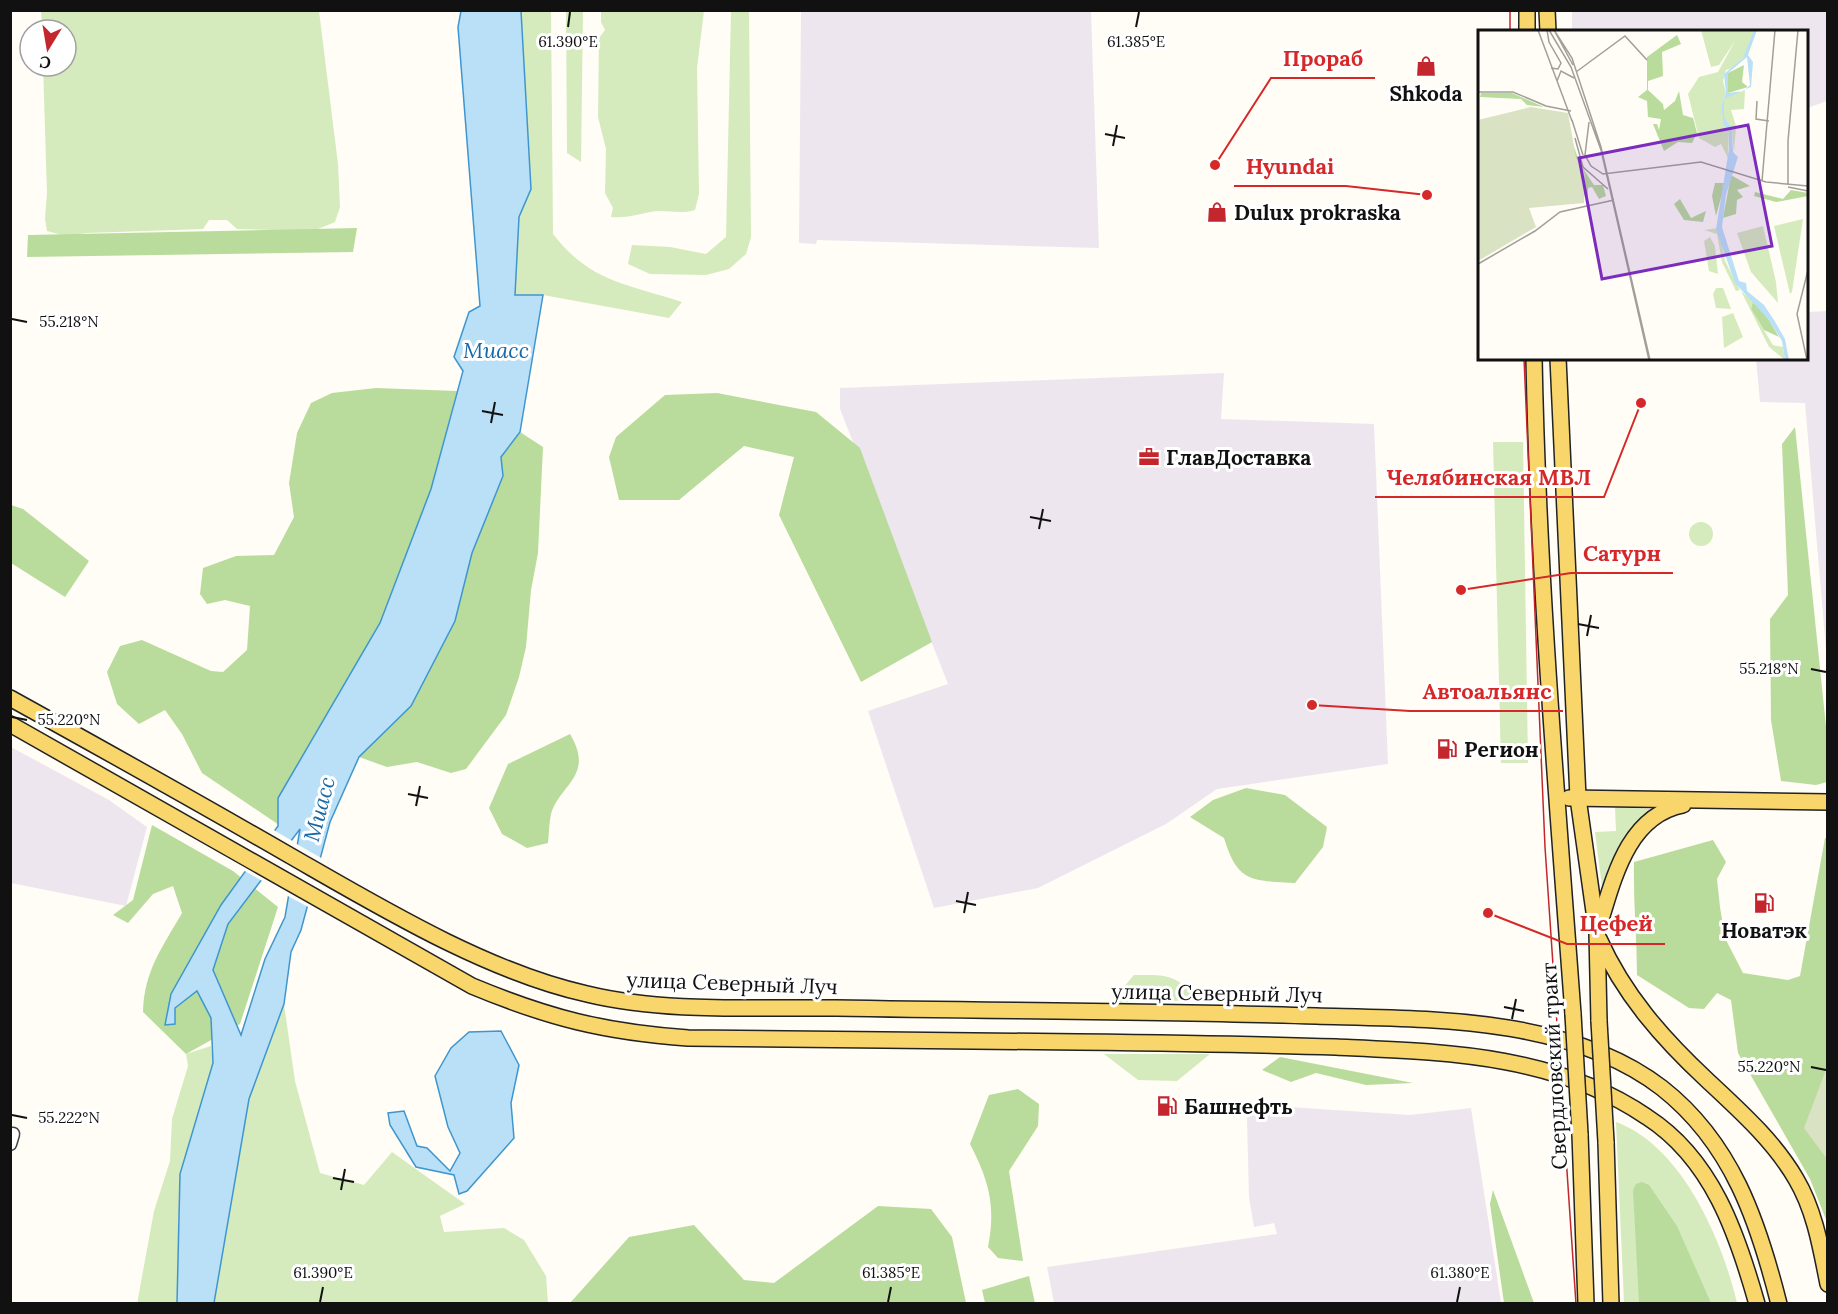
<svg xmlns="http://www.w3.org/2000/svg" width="1838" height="1314" font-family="Lora,serif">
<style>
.industrial{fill:#eee6ef}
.green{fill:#d5ebbd}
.forest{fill:#b9dc9c}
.cemetery{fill:#d9e3c4}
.water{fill:#b9e0f7;stroke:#3f96cf;stroke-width:1.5;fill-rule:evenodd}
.pier{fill:#fffdf5}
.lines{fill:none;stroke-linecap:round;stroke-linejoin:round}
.minor-casing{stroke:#444;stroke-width:15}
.major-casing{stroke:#222;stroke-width:18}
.minor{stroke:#fff;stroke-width:12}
.major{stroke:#f9d66b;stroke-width:15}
.tram{stroke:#c4262e;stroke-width:1.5}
.major-bridge-casing{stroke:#222;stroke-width:18;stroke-linecap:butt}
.major-bridge{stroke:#f9d66b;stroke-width:15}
.ticks{fill:none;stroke:#111;stroke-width:2}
.labels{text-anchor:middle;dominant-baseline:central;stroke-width:6;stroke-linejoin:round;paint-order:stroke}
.poi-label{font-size:21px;font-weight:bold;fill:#111;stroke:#fff;text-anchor:start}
.street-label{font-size:21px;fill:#111;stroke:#fff}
.water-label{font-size:22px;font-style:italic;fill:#1768a6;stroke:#fff}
.inset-road{fill:none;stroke:#a09f9a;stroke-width:1.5}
.view{fill:#7b2cbf;fill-opacity:0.15;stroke:#7b2cbf;stroke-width:3}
.inset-edge{fill:none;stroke:#111;stroke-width:3}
.ticks-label{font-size:15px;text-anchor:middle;fill:#111;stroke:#fff;stroke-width:6;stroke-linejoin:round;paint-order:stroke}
.leader{fill:none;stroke:#d62828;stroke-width:2}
.callout-dot{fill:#d62828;stroke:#fff;stroke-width:2}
.callout-label{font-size:22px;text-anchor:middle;font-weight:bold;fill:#d62828;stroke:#fff;stroke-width:6;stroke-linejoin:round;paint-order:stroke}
</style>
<rect width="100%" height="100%" fill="#fffdf5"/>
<!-- industrial -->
<g class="industrial">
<path d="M 801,11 L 1091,11 L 1099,248 L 817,240 L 816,244 L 799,243 Z"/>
<path d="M 1572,11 L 1827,11 L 1827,101 L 1807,108 L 1806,32 L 1572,31 Z"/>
<path d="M 1827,311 L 1828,311 L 1827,662 L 1805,403 L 1760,402 L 1756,359 L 1806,358 L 1807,312 Z"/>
<path d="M 1224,373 L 1221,419 L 1374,424 L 1388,764 L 1217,789 L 1166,824 L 1038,888 L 934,908 L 868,711 L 948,684 L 840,409 L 840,388 Z"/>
<path d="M 11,747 L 109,800 L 147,827 L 126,906 L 11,883 Z"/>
<path d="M 1259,1105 L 1410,1115 L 1471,1108 L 1501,1303 L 1054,1303 L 1047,1267 L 1277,1234 L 1274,1223 L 1254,1227 L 1249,1197 L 1247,1118 Z"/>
</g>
<!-- green -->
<g class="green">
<path d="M 41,11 L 319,11 L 338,164 L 340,207 L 335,222 L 313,231 L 237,229 L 227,220 L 209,220 L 203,229 L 86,233 L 66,236 L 47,231 L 45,219 L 47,193 L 43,66 L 66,66 L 66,30 L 42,30 Z"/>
<path d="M 521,11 L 551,11 L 553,234 C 590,282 627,284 682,302 L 669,318 L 543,295 L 515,296 L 519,217 L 531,188 Z"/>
<path d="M 566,11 L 583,11 L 581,162 L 567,153 Z"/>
<path d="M 601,11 L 704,11 L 697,68 L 699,194 L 695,210 C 678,215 667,209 650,212 C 635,215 628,218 611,217 L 613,208 L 605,193 L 606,149 L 598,117 L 599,38 L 605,30 L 601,22 Z"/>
<path d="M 731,11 L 749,11 L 751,237 L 746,254 L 729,269 L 706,275 L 650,274 L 628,264 L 632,245 L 670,247 L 706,254 L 726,237 Z"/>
<path d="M 1493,442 L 1523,442 L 1528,763 L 1501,763 Z"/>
<circle cx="1701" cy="534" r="12"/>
<path d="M 1615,807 L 1651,809 C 1625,834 1615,854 1602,887 L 1595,832 L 1616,831 Z"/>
<path d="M 1134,975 C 1164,975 1177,973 1197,1000 L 1110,1003 Z"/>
<path d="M 284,1004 L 295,1081 L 320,1173 L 364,1185 L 392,1152 L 465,1204 L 440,1216 L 444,1232 L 504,1228 L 524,1240 L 546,1276 L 548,1303 L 214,1304 L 249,1099 Z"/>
<path d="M 211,1046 L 213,1063 L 180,1174 L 177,1303 L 137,1304 L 154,1211 L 170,1161 L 172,1119 L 188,1066 L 186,1054 Z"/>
<path d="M 1104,1054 L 1210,1054 L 1177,1081 L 1138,1080 Z"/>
<path d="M 1616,1122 C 1682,1146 1722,1240 1737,1303 L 1624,1303 Z"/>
</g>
<!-- forest -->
<g class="forest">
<path d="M 357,228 L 353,252 L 27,257 L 28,235 Z"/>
<path d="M 376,388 L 457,391 L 431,489 L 380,623 L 278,798 L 279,825 L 202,773 L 182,734 L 165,710 L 139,724 L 117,704 L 107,672 L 120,646 L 142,640 L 211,671 L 223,672 L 247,650 L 250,606 L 225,600 L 207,604 L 200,594 L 203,568 L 236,556 L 274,555 L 294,517 L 289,483 L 297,433 L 311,403 L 332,393 Z"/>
<path d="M 717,393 L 816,412 L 860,448 L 932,642 L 861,682 L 779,515 L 794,457 L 744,446 L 679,500 L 619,500 L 609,457 L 616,437 L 665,395 Z"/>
<path d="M 1795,427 L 1827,736 L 1827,782 L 1816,785 L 1781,781 L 1771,720 L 1770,619 L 1788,595 L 1782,444 Z"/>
<path d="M 520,432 L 543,447 L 538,553 L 531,590 L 526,647 L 519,677 L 506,715 L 466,769 L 451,773 L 417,762 L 387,767 L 359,757 L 411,706 L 455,621 L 472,553 L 503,476 L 501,457 Z"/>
<path d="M 11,505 L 23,509 L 89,561 L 65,597 L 11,563 Z"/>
<path d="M 570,734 C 595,776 560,784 551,814 C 549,823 549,834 548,843 L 527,848 L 502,834 L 489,808 L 508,764 Z"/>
<path d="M 1246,788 L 1285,795 L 1327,827 L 1323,847 L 1295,883 C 1252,880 1238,884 1224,838 L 1190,817 L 1213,800 Z"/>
<path d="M 152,825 L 233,871 L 278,907 L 240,1024 L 186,1054 L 143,1012 C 144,971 162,948 182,913 L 173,886 L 153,894 L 128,923 L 113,915 L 133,900 Z"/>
<path d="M 1825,838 L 1827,838 L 1827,1222 L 1810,1179 L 1738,1053 L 1731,1000 L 1717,993 L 1704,1009 L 1689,1008 L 1637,975 C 1637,937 1633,900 1634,862 L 1713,840 L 1726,862 L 1717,879 L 1720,907 L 1725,938 L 1743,973 L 1788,980 L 1800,976 Z"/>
<path d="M 1280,1057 L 1413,1083 L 1366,1085 L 1316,1073 L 1291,1082 L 1262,1070 Z"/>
<path d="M 1018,1089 L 1039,1104 L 1038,1126 L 1009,1171 L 1023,1261 L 998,1258 L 988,1247 C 996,1206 989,1181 970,1144 L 989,1095 Z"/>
<path d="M 1642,1182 L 1649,1185 L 1677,1226 L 1711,1303 L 1639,1303 L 1633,1190 L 1636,1184 Z"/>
<path d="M 1493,1190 L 1534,1303 L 1504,1303 L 1490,1204 Z"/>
<path d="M 878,1206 L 931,1209 L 952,1237 L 966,1303 L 570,1303 L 629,1237 L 694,1225 L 744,1280 L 774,1283 Z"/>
<path d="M 1029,1276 L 1035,1303 L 985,1303 L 982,1290 Z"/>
</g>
<!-- cemetery -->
<path class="cemetery" d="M 1827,1067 L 1828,1159 L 1827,1159 L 1804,1128 Z"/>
<!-- water -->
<g class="water">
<path d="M 461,11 L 521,11 L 531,189 L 519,217 L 515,295 L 543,295 L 520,432 L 501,457 L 503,476 L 472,553 L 455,621 L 411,706 L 359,757 L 330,822 L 301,930 L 291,952 L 284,1004 L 249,1099 L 214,1303 L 177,1303 L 180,1174 L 213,1063 L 211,1018 L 197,991 L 175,1008 L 175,1024 L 165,1025 L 171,994 L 221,905 L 278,826 L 278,798 L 380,623 L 431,489 L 463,371 L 454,357 L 469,312 L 480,306 L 458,27 ZM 300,829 L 285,917 L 265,959 L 241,1035 L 213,970 L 228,924 Z"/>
<path d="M 501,1031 L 519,1065 L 511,1103 L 514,1138 L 467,1191 L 459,1194 L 454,1175 L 416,1167 L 390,1125 L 388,1113 L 404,1111 L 417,1146 L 427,1148 L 450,1171 L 460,1153 L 448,1127 L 435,1076 L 451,1048 L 469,1032 Z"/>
</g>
<!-- pier -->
<g class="pier">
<path d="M 272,829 L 294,842 L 264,882 L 243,870 Z"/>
<path d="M 295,843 L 323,859 L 310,908 L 286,895 Z"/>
</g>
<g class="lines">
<!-- minor casing -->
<g class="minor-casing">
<path id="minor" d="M 10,1144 L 13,1134"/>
</g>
<!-- major casing -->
<g class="major-casing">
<g id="major">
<path d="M 1527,10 L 1527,32"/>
<path d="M 1547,10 L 1548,32"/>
<path d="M 1534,358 C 1538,577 1557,796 1573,1014"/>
<path d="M 1558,358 L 1578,798 L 1597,933 L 1599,1021"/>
<path d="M 10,698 C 104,750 197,802 289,855 C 378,906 487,972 587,994 C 665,1013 755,1007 836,1008 C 996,1011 1156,1011 1316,1016 C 1427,1019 1569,1016 1662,1088 C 1732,1143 1758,1221 1779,1304"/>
<path d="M 10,724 L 472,986 C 549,1018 604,1032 688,1038 C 818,1039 948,1041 1078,1042 C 1164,1043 1250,1044 1336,1047 C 1444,1052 1555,1054 1647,1117 C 1712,1159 1737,1233 1757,1304"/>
<path d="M 1569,798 L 1828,802"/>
<path d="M 1598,929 C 1613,882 1626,816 1683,805"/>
<path d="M 1599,939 C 1624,995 1663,1039 1707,1080 C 1739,1110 1774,1141 1796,1179 C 1815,1211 1821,1249 1828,1284"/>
<path d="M 1580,1134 L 1586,1304"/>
<path d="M 1606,1142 L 1611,1304"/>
</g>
</g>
<!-- minor -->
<use href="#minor" class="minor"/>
<!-- major -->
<use href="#major" class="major"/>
<!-- tram -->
<g class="tram">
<path d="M 1510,10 L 1510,32"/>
<path d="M 1524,358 L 1545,847 L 1576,1304"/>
</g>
<!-- major-bridge casing -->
<g class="major-bridge-casing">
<g id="major-bridge">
<path d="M 1573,1014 L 1580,1134"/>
<path d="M 1599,1021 L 1606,1142"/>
</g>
</g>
<!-- major-bridge -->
<use href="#major-bridge" class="major-bridge"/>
</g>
<!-- ticks -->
<path class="ticks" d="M 568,27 L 570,12M 1136,27 L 1139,12M 1105,134 L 1125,138M 1113,146 L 1117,125M 12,319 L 27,322M 482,411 L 503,415M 491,423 L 495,402M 1030,517 L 1051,521M 1039,529 L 1043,509M 1578,624 L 1599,628M 1587,636 L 1591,615M 1811,669 L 1826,672M 12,717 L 27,720M 408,794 L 428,798M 416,806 L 420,786M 956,901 L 976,905M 964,913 L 968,892M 1504,1007 L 1524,1011M 1512,1019 L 1516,999M 1811,1067 L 1826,1070M 12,1115 L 27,1118M 333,1178 L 354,1182M 341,1190 L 345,1169M 320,1302 L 323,1287M 888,1302 L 891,1287M 1457,1302 L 1460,1287"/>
<!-- icons -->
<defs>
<g id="shop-bare" transform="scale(1.62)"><path d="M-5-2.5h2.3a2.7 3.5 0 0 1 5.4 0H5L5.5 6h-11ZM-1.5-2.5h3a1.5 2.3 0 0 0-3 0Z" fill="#c4262e" stroke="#fff" stroke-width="2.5" paint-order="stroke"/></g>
<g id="office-bare" transform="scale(1.62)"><path d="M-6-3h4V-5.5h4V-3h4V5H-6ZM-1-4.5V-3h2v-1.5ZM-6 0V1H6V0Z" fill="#c4262e" stroke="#fff" stroke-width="2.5" paint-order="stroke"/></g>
<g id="fuel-bare" transform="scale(1.62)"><path d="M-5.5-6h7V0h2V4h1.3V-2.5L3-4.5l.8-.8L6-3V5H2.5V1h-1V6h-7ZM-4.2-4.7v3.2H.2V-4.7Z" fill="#c4262e" stroke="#fff" stroke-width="2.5" paint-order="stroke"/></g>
</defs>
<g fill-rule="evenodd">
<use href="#shop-bare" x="1426" y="66"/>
<use href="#shop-bare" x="1217" y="212"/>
<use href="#office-bare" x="1149" y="457"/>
<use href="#fuel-bare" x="1447" y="749"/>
<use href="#fuel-bare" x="1764" y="903"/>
<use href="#fuel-bare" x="1167" y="1106"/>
</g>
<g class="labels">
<!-- poi labels -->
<g class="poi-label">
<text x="1426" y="93" text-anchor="middle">Shkoda</text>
<text x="1234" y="212">Dulux prokraska</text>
<text x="1166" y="457">ГлавДоставка</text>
<text x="1464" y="749">Регион</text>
<text x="1764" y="930" text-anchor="middle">Новатэк</text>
<text x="1184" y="1106">Башнефть</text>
</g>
<!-- street labels -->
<g class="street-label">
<text transform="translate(732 983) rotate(2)">улица Северный Луч</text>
<text transform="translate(1217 993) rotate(1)">улица Северный Луч</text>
<text transform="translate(1554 1066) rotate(-93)">Свердловский тракт</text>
</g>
<!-- water labels -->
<g class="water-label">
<text x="496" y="350">Миасс</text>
<text transform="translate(319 809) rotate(-75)">Миасс</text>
</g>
</g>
<!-- overview -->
<g transform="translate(1478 30)">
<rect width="330" height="330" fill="#fffdf5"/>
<path d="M 223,0 L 276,0 L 268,24 L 257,37 L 248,40 L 245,51 L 248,63 L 243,75 L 251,100 L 250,128 L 243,114 L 237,117 L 221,108 L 210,64 L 221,47 L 240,42 L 257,11 L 241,35 L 233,37 ZM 267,61 L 266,79 L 253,80 L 258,96 L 256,123 L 254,98 L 246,87 L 246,69 L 249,64 ZM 325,189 L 314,262 L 312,264 L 296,196 ZM 285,196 L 298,252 L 300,273 L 273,242 L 259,203 ZM 241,198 L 247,231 L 262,260 L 258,261 L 244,232 L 239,204 L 226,200 ZM 232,207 L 237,216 L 240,244 L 231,241 L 226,211 ZM 238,258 L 245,258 L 253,279 L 238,278 L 235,264 ZM 263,261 L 275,271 L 273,279 L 295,315 L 305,317 L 307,330 L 291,317 ZM 255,283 L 265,307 L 246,318 L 244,287 Z" fill="#d5ebbd"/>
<path d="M 199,5 L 203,14 L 184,22 L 185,46 L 170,51 L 170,60 L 185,74 L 186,80 L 197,71 L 201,61 L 205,85 L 215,88 L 219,103 L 214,113 L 200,112 L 186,121 L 175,94 L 179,94 L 181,100 L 183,89 L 170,87 L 169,71 L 160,67 L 169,60 L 169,27 ZM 266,35 L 264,52 L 270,57 L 250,63 L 250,43 ZM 34,63 L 66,77 L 49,75 L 43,69 L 2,67 L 3,63 ZM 93,108 L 102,134 L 116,155 L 125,155 L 128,166 L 121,169 L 114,157 L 110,158 L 110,172 L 108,165 L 96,167 ZM 253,145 L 272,156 L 259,160 L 265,167 L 259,170 L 258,184 L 245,188 ZM 237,153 L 247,153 L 238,186 L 234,166 ZM 313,160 L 330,163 L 330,166 L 298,172 L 276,166 L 277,162 L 305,169 ZM 202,169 L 213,188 L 228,181 L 225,192 L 206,190 L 196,174 ZM 275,271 L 291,290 L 301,307 L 286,300 L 273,279 Z" fill="#b9dc9c"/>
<path d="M 53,77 L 90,83 L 98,128 L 107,144 L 106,173 L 51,178 L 58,197 L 0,231 L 0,90 Z" fill="#d9e3c4"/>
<path d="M 276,0 L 279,0 L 270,25 L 275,32 L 273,57 L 246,69 L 246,87 L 254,98 L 255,122 L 260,127 L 248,165 L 244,197 L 261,251 L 268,253 L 269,261 L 286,275 L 296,290 L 307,309 L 311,330 L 307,330 L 304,311 L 291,290 L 257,253 L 238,199 L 251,119 L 251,100 L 246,95 L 243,75 L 248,63 L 246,44 L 265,28 ZM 269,27 L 272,55 L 266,61 L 250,63 L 250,43 Z" fill="#b9e0f7" fill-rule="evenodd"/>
<path class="inset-road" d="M 60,0 L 94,91M 69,0 L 71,12 L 83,33 L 80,39 L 73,38M 71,0 L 93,37 L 123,120 L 171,330M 76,0 L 95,35M 76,0 L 94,28 L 123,117 L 172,330M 98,42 L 147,6 L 169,30M 79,51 L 83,41 L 96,48M 0,62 L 35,62 L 68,76 L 93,81M 279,71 L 278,89 L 291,91M 94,90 L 105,125M 111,92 L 107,125 L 113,136 L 125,144 L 223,132 L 288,152 L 330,156M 97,108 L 105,137 L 130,159M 284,151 L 297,0M 310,154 L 310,111 L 320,0M 310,157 L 330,161M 0,234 L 57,201 L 82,182 L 136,170M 329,330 L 319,284 L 330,240"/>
<path class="view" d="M 270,95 L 294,216 L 124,249 L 101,128 Z"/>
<rect width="330" height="330" class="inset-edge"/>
</g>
<g class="ticks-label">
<text x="568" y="47">61.390°E</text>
<text x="1136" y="47">61.385°E</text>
<text x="69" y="327">55.218°N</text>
<text x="1769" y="674">55.218°N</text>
<text x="69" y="725">55.220°N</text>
<text x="1769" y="1072">55.220°N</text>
<text x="69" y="1123">55.222°N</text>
<text x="323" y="1278">61.390°E</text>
<text x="891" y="1278">61.385°E</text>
<text x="1460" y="1278">61.380°E</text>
</g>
<!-- callouts -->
<path class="leader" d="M1215 165L1271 78H1375M1427 195L1346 186H1234M1641 403L1604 497H1375M1461 590L1571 573H1673M1312 705L1410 711H1563M1488 913L1567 944H1665"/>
<g class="callout-dot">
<circle cx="1215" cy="165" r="6"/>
<circle cx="1427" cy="195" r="6"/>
<circle cx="1641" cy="403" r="6"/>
<circle cx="1461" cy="590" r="6"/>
<circle cx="1312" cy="705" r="6"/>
<circle cx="1488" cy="913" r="6"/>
</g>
<g class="callout-label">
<text x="1323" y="66">Прораб</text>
<text x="1290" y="174">Hyundai</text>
<text x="1489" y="485">Челябинская МВЛ</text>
<text x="1622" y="561">Сатурн</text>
<text x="1487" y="699">Автоальянс</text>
<text x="1616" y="931">Цефей</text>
</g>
<!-- border -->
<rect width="1838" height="1314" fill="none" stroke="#111111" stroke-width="24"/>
<!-- north arrow -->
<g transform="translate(48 48) rotate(191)"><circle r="28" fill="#ffffff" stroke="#a0a0a0" stroke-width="1.5"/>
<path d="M0-4.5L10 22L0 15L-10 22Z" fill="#c4262e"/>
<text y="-9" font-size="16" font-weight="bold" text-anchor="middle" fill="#111111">С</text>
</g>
</svg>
